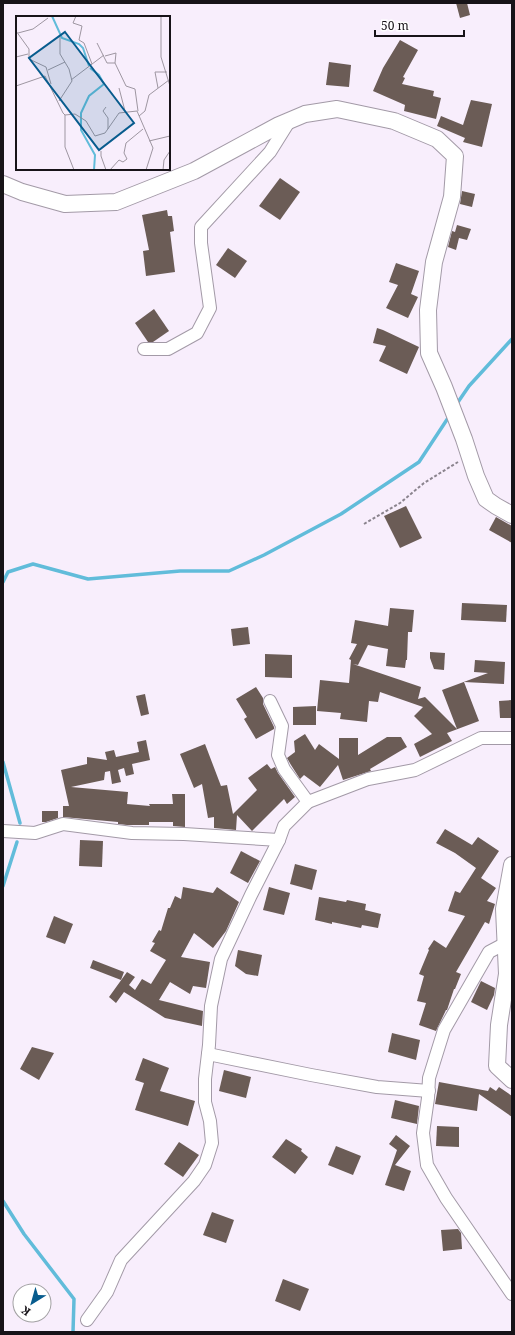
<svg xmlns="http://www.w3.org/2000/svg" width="515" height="1335" font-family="'Noto Serif',serif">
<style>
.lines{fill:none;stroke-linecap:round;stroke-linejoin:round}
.stream{stroke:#61bcda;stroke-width:3.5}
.building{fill:#6b5c56}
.minor-casing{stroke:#a39aa7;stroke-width:14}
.tertiary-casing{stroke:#a39aa7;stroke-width:18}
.path{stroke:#8b848e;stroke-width:2;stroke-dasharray:3 2;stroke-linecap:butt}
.minor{stroke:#fff;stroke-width:12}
.tertiary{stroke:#fff;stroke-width:16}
.inset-river{fill:none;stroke:#61bcda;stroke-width:2}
.inset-road{fill:none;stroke:#9e96a1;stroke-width:1}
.view{fill:#085c8e;fill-opacity:0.15;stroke:#085c8e;stroke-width:2}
.inset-edge{fill:none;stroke:#171318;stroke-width:2}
</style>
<rect width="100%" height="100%" fill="#f8eefc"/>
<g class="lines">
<!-- stream -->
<g class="stream">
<path d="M 456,405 L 469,386 L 512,339"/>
<path d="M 3,582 L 8,572 L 33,564 L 88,579 L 180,571 L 229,571 L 264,555 L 341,514 L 419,462 L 450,415"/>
<path d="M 3,762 L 20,823"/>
<path d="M 3,886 L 17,842"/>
<path d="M 3,1201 L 24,1234 L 74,1299 L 73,1332"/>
</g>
</g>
<!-- building -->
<g class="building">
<path d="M 456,3 L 467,3 L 470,15 L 460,18 Z"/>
<path d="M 400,40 L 418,50 L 403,77 L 405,78 L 402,84 L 434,91 L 433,96 L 441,98 L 436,119 L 404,111 L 405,105 L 373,91 L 383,68 Z"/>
<path d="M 329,62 L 351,65 L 349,87 L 326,85 Z"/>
<path d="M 471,100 L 492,104 L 482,147 L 463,142 L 465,138 L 437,126 L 441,116 L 463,125 Z"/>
<path d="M 280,178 L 300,192 L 280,220 L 259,206 Z"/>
<path d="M 462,191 L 475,194 L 472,207 L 460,204 Z"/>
<path d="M 167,210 L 168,216 L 172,216 L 174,231 L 170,232 L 175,272 L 146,276 L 143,251 L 149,250 L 142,215 Z"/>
<path d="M 457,225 L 471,229 L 467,240 L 459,238 L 456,250 L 448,247 L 452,231 L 455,232 Z"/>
<path d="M 228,248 L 247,261 L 235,278 L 216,265 Z"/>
<path d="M 396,263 L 419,271 L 411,294 L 418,297 L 408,318 L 386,308 L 398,285 L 389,282 Z"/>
<path d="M 154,309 L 169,331 L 153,342 L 148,342 L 135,323 Z"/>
<path d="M 377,328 L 383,330 L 419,347 L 407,374 L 379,361 L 386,346 L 373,343 Z"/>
<path d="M 406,506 L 422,538 L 400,548 L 384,516 Z"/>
<path d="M 496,517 L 512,526 L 512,543 L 489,530 Z"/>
<path d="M 462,603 L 507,605 L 506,622 L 461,620 Z"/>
<path d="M 390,608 L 414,610 L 412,632 L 408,632 L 407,660 L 406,660 L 405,668 L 386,666 L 388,649 L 368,645 L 358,665 L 353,664 L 421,687 L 418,699 L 425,697 L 457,729 L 442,690 L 488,673 L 474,672 L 475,660 L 505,662 L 504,684 L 464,682 L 479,721 L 447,733 L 452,741 L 420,757 L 414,744 L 432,734 L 414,716 L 423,707 L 380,692 L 378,702 L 369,701 L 367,722 L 340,719 L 341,713 L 317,711 L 320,680 L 349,683 L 351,660 L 349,659 L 357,644 L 351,643 L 355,620 L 388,626 Z"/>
<path d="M 248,627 L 250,644 L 233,646 L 231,629 Z"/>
<path d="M 430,652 L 445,653 L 444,670 L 434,669 L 430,658 Z"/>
<path d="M 265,654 L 292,655 L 292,678 L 265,677 Z"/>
<path d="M 256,687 L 263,698 L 263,704 L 274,727 L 274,729 L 256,739 L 244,719 L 247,717 L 236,699 Z"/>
<path d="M 145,694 L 149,714 L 141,716 L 136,696 Z"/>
<path d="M 512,700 L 512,718 L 500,718 L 499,701 Z"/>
<path d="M 316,706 L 316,725 L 293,725 L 293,707 Z"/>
<path d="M 305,734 L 315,750 L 319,744 L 339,759 L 339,738 L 358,738 L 358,755 L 387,737 L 401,737 L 407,747 L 370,769 L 371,771 L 343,780 L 338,765 L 320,787 L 304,775 L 300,779 L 291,765 L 287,758 L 295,752 L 294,741 Z"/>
<path d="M 146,740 L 150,760 L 132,764 L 134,774 L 126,776 L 124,768 L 118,770 L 121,782 L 112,784 L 110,771 L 105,772 L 104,780 L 71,787 L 128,792 L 127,804 L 150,806 L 149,804 L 173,804 L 172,794 L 185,794 L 185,827 L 173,826 L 173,822 L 149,822 L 149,825 L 127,825 L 118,824 L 118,822 L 63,817 L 63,806 L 69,806 L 61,770 L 87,764 L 87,757 L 107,760 L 105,752 L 114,750 L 116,757 L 139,752 L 137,742 Z"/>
<path d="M 205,744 L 221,786 L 227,785 L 233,814 L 257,790 L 248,778 L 267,764 L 271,769 L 275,767 L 278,773 L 295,797 L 287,804 L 284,799 L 252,831 L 237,815 L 236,830 L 214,828 L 214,817 L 208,818 L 202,784 L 194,788 L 180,754 Z"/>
<path d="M 42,811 L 58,811 L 58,818 L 46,822 L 42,822 Z"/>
<path d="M 445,829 L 472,845 L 478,837 L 499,851 L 481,878 L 496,888 L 487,901 L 495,904 L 489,924 L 485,922 L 456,972 L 461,974 L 455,989 L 454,989 L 447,1010 L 446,1010 L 436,1031 L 419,1025 L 426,1003 L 417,1001 L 424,976 L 419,974 L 429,950 L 428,949 L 434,940 L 446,948 L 465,916 L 448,911 L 455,891 L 460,893 L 476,868 L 455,853 L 436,843 Z"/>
<path d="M 80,840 L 103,841 L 102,867 L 79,866 Z"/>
<path d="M 241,851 L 260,861 L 248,883 L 230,873 Z"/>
<path d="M 295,864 L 317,870 L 312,890 L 290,884 Z"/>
<path d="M 183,887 L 213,893 L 217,887 L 239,902 L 226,931 L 213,948 L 194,933 L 181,957 L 210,962 L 206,988 L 193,986 L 190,994 L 170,982 L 159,1000 L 203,1011 L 202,1026 L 165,1018 L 124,992 L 116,1003 L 109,997 L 127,972 L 135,977 L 129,985 L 135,990 L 142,979 L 151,984 L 166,960 L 150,951 L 155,943 L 152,942 L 159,930 L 161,931 L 168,908 L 170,908 L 175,896 L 181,899 Z"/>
<path d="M 269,887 L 290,893 L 284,915 L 263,910 Z"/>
<path d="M 319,897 L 346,902 L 347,900 L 366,904 L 365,910 L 381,914 L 378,928 L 362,925 L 361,928 L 332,922 L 332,924 L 315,920 Z"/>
<path d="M 54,916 L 73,924 L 65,944 L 46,937 Z"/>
<path d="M 238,950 L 262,955 L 258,976 L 246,974 L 235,966 Z"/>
<path d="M 93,960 L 124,972 L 121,980 L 90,968 Z"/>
<path d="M 481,981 L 495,988 L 494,995 L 487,1010 L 471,1002 Z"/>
<path d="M 392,1033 L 420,1040 L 416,1060 L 388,1052 Z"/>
<path d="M 32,1047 L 54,1053 L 39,1080 L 20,1069 Z"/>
<path d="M 143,1058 L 169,1068 L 160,1091 L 195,1101 L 188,1126 L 135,1110 L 144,1083 L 135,1080 Z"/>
<path d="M 224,1070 L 251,1077 L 246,1098 L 219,1091 Z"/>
<path d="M 439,1082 L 488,1091 L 490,1087 L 496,1091 L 499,1087 L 512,1096 L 512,1117 L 479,1094 L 477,1111 L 435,1104 Z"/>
<path d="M 395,1100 L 419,1106 L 417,1124 L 391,1118 Z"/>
<path d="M 437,1126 L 459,1127 L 459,1147 L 436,1146 Z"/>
<path d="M 396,1135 L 410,1146 L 395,1165 L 411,1171 L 404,1191 L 385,1185 L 397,1150 L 389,1144 Z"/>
<path d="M 286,1139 L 302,1149 L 301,1151 L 308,1157 L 295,1174 L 272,1157 Z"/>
<path d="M 179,1142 L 199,1155 L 183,1177 L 164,1164 Z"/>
<path d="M 336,1146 L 361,1156 L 353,1175 L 328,1165 Z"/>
<path d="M 212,1212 L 234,1220 L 226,1243 L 203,1235 Z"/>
<path d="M 458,1229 L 461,1233 L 462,1249 L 443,1251 L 441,1230 Z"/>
<path d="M 283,1279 L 309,1289 L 300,1311 L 275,1301 Z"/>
</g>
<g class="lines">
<!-- minor casing -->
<g class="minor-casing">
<g id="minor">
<path d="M 144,349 L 168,349 L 197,333 L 210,308 L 201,243 L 201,227 L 270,152 L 290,120"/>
<path d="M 270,701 L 282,726 L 278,755 L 284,769 L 308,802"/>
<path d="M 3,831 L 35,833 L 63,824 L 132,833 L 184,834 L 279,840"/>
<path d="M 506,943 L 489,952 L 444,1030 L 429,1078 L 428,1098 L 423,1133 L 427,1165 L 446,1198 L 512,1294"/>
<path d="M 208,1054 L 311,1075 L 377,1087 L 429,1091"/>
<path d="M 87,1320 L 107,1292 L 121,1260 L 194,1181 L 205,1165 L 212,1143 L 210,1121 L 205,1102 L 205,1079 L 209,1045 L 211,1006 L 221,959 L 251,895 L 279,840 L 284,826 L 308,802 L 368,779 L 415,770 L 481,738 L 512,738"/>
</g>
</g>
<!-- tertiary casing -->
<g class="tertiary-casing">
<g id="tertiary">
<path d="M 3,184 L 22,192 L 65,204 L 116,202 L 194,171 L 279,125 L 305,114 L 337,109 L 394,121 L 437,139 L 455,156 L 452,197 L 434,262 L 428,310 L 429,353 L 444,387 L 464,439 L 476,476 L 486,499 L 496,506 L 512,515"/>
<path d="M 512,865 L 504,909 L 507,974 L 499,1025 L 497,1066 L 512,1080"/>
</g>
</g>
<!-- path -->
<path class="path" d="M 364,524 L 400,503 L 424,483 L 458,462"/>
<!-- minor -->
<use href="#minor" class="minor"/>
<!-- tertiary -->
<use href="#tertiary" class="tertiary"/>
</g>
<!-- overview -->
<g transform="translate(16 16)">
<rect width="154" height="154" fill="#f8eefc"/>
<path class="inset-river" d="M 36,0 L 46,22 L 63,28 L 67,32 L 73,50M 74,52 L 83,59 L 88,68 L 73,80 L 65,97 L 65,114 L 79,139 L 78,154"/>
<path class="inset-road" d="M 60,0 L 57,7 L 66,10 L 63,24 L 68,27 L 76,48M 145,0 L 145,41 L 154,70M 0,15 L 13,33 L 13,43 L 30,51 L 35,68M 2,17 L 17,13 L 32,2M 81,27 L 91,47 L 99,47 L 110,70 L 119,73 L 122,95M 89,40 L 100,37 L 99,47M 0,41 L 12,38M 32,54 L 49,46M 55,64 L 88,39M 0,70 L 29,60 L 47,97 L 49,99 L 59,98 L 70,105 L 79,120 L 89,117 L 103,97 L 121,95 L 137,132 L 130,154M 103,72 L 109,95M 142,72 L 139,56 L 151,56M 43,85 L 56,65 L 53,53 L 44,38 L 44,21M 90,91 L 87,95 L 92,102 L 92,113M 49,99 L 49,131 L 58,154M 123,100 L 129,95 L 133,79 L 153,64M 133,125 L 154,120M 85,135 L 85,140 L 90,154M 94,154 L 103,144 L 107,146 L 111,143 L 108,137 L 110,127 L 127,113M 147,154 L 148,144 L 154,135"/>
<path class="view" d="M 49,16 L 118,107 L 83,134 L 13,42 Z"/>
<rect width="154" height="154" class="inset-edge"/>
</g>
<!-- border -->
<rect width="515" height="1335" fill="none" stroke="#171318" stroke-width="8"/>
<!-- north arrow -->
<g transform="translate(32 1303) rotate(217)"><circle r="19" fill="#ffffff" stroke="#a2a1a3"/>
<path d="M0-3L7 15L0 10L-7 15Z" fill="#085c8e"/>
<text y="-6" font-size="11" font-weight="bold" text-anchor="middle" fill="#171318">K</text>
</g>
<!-- scale -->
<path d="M375 30v6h89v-6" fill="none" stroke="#171318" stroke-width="2"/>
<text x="381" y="30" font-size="12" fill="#171318" stroke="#ffffff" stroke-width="3" paint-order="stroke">50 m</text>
</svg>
